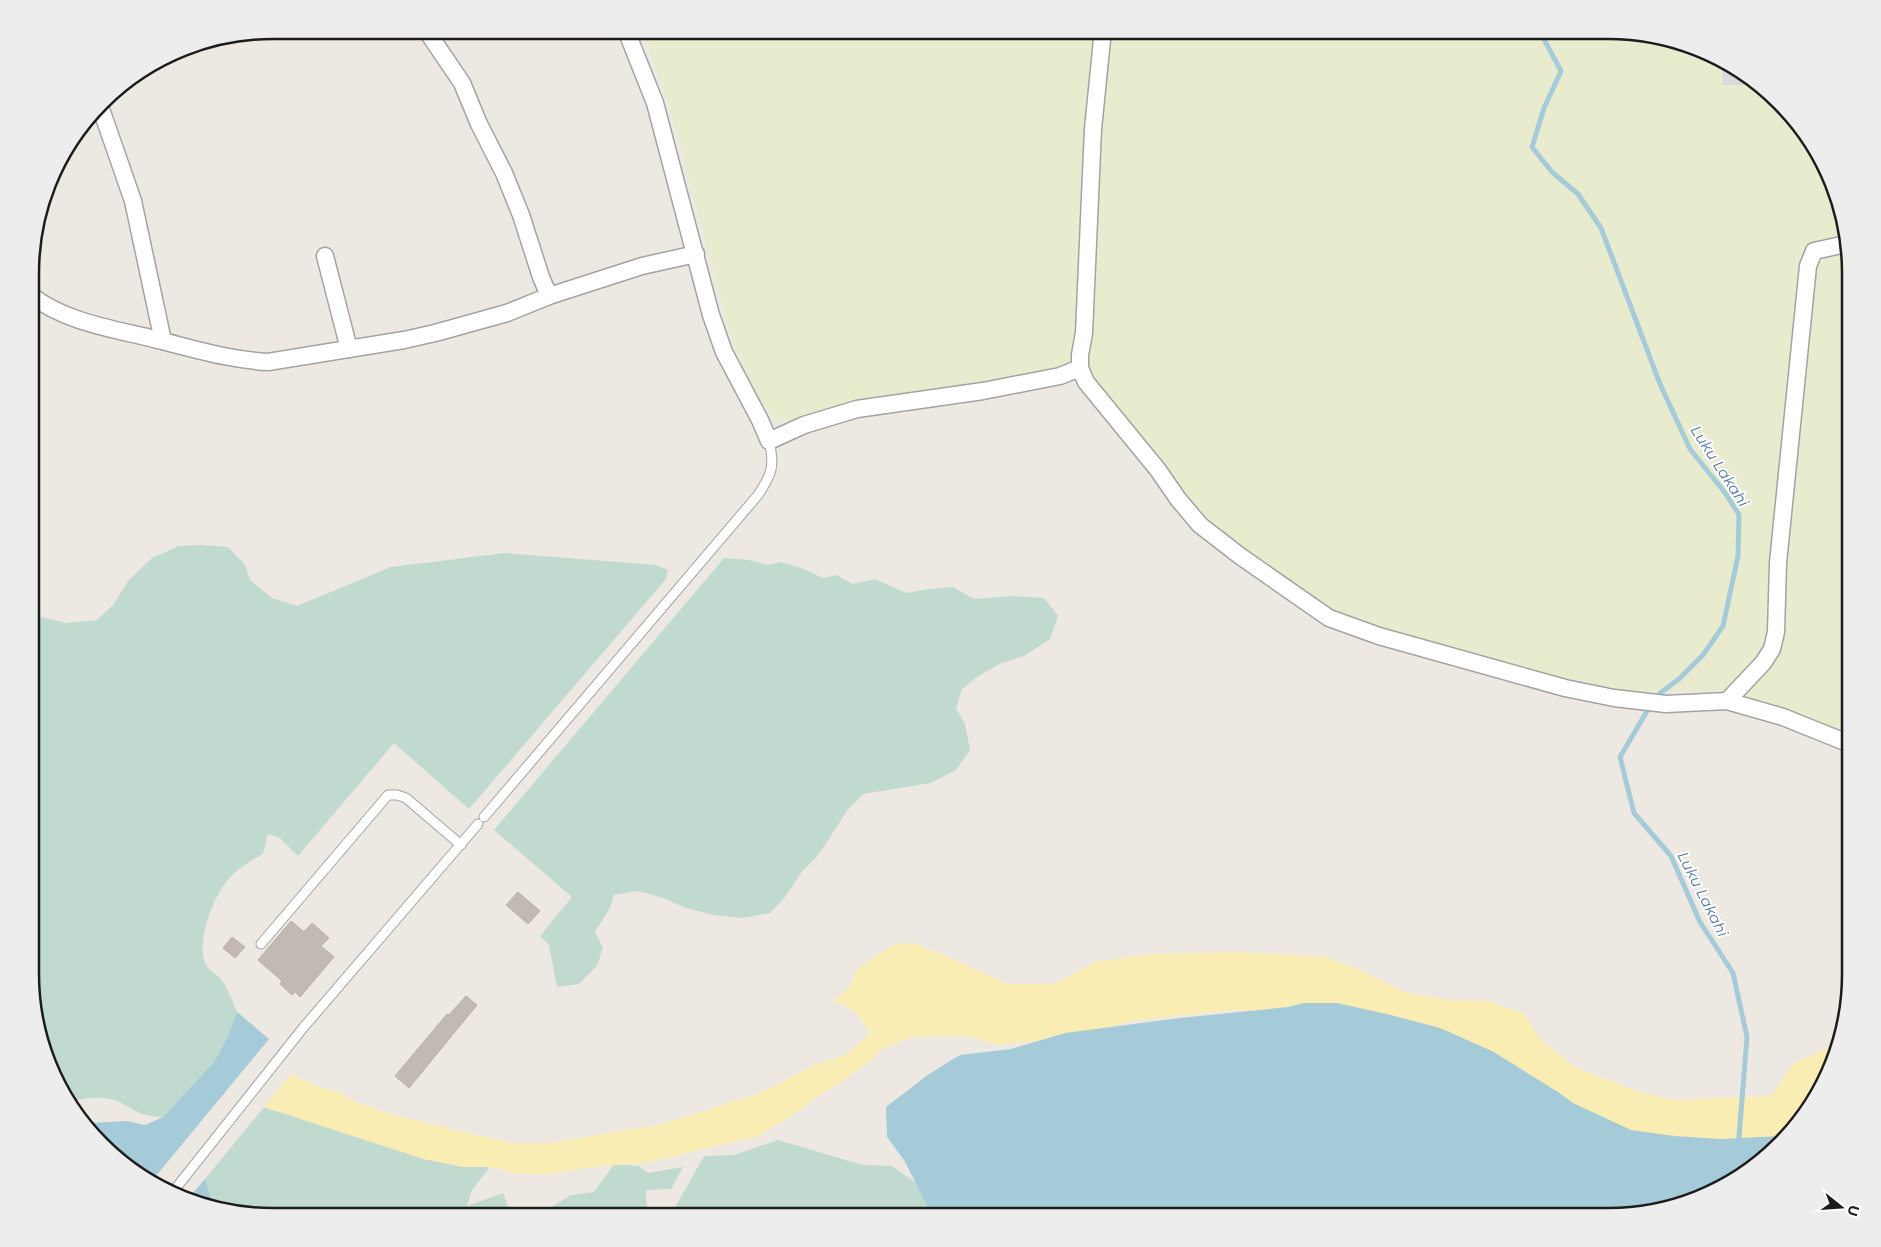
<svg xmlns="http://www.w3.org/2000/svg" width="1881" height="1247" font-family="Montserrat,sans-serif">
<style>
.residential{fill:#dad9d9}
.farmland{fill:#e8ebce}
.wetland{fill:#c0dacf}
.sand{fill:#faedb3}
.water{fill:#a5cbd8}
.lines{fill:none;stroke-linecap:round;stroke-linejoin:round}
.stream{stroke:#a5cbd8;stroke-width:5}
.building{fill:#c1b9b2;stroke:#bdb1a6}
.service-casing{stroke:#a3a3a3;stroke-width:11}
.minor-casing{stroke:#a3a3a3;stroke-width:19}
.service{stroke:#fff;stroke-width:9}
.minor{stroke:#fff;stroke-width:16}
.labels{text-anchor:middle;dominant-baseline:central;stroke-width:4;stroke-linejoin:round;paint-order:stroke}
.water-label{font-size:15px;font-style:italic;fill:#5078a4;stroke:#fff}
.rim{fill:none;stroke:#1c1c1c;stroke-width:2.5}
</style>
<rect width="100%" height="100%" fill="#ede9e2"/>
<!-- residential -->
<path class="residential" d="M 1721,60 L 1743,71 L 1757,86 L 1723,85 Z"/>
<!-- farmland -->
<g class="farmland">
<path d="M 642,30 L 1100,30 L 1083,333 L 1071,366 L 1036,376 L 831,408 L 802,421 L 775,421 L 750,383 L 730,333 L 678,136 L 663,88 Z"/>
<path d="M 1108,30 L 1609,30 L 1686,43 L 1721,60 L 1723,85 L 1757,86 L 1819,152 L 1850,257 L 1850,742 L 1723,690 L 1606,693 L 1328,615 L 1203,523 L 1092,378 L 1087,368 Z"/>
</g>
<!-- wetland -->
<g class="wetland">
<path d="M 201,545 L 228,547 L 245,565 L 250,580 L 272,598 L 297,606 L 391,567 L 505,553 L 656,565 L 668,570 L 666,579 L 469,809 L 394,743 L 298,856 L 280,838 L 268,834 L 263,854 C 252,860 240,867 231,876 C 214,894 195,941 206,965 C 209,970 216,974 220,978 C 228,988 232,1000 237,1012 L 227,1038 L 214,1062 L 163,1117 C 138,1116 140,1112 119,1102 C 104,1095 84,1098 69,1102 L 63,1096 L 32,1006 L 32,612 L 38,616 L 66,623 L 97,620 L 113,605 L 128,581 L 152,558 L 179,546 Z"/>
<path d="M 724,558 L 750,560 L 767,565 L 781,562 L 804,569 L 823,578 L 836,575 L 853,584 L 875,579 L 906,593 L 929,589 L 953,587 L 974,599 L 1012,596 L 1044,598 L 1058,616 L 1050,639 L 1024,656 L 999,664 L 977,677 L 962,689 L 956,708 L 965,724 L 970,750 L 956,770 L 931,783 L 863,794 L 847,811 L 819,854 L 801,873 L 785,897 L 770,913 L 743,918 L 713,915 L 686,908 L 663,898 L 638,891 L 614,895 L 610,908 L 595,932 L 603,948 L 597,966 L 579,984 L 557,987 L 549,945 L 540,936 L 572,897 L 494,830 Z"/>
<path d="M 264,1107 L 424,1159 L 464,1167 L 490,1167 L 472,1190 L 467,1206 L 503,1193 L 511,1215 L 529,1217 L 272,1217 L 216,1208 L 205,1179 Z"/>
<path d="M 778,1140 L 863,1165 L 892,1166 L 919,1185 L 941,1217 L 666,1217 L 672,1213 L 704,1156 L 734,1155 Z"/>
<path d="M 614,1164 L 639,1166 L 648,1173 L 683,1167 L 671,1189 L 646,1190 L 647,1214 L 652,1217 L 536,1217 L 571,1195 L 594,1192 Z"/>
</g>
<!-- sand -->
<path class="sand" d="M 915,943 L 1008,984 L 1054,984 L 1095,962 L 1153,954 L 1237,952 L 1326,957 L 1358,969 L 1407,993 L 1449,1000 L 1487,1001 L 1524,1013 L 1540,1039 L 1575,1067 L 1639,1092 L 1673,1100 L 1771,1096 L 1794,1063 L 1829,1047 L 1839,1050 L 1810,1109 L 1732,1183 L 1284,1011 L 1233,1010 L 1131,1021 L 1081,1036 L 999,1045 L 968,1036 L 912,1037 L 884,1048 L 866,1064 L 786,1119 L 759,1136 L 645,1163 L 593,1167 L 547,1174 L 518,1174 L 490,1167 L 464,1167 L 424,1159 L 264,1107 L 291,1074 L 317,1086 L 342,1093 L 353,1101 L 392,1115 L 512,1143 L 550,1143 L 663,1124 L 763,1092 L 812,1066 L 847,1054 L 870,1034 C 858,1013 857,1009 833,1001 L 850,987 L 857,969 L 895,944 Z"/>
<!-- water -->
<g class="water">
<path d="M 1304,1003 L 1337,1003 L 1391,1015 L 1440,1028 L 1492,1051 L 1558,1092 L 1573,1103 L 1631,1130 L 1674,1136 L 1720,1139 L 1781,1136 L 1729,1185 L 1624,1216 L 933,1217 L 904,1160 L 887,1137 L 886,1107 L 929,1074 L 960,1055 L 1011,1049 L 1065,1033 L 1180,1018 L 1288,1007 Z"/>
<path d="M 237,1012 L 269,1039 L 151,1182 L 138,1176 L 88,1123 L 127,1121 L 145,1125 L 163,1117 L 214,1062 L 227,1038 Z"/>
<path d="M 205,1179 L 215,1208 L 195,1204 L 187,1200 Z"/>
</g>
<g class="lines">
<!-- stream -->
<g class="stream">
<path d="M 1539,30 L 1561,71 L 1544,108 L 1532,147 L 1552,172 L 1578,194 L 1601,228 L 1660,384 L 1690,449 L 1726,494 L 1739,515 L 1738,556 L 1723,626 L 1703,655 L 1679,679 L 1659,694 L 1655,699"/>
<path d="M 1650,706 L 1620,757 L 1634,813 L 1671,856 L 1700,922 L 1733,973 L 1747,1037 L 1739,1137"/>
</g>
</g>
<!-- building -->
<g class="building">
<path d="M 518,892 L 540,911 L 528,924 L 506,905 Z"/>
<path d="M 291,921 L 304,932 L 312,923 L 329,938 L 321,946 L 334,957 L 300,997 L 295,992 L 292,995 L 280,984 L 282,981 L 258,960 Z"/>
<path d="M 232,937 L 245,947 L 235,958 L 223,948 Z"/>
<path d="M 466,996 L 477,1005 L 409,1088 L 395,1076 L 447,1014 L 449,1015 Z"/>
</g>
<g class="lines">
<!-- service casing -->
<g class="service-casing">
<g id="service">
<path d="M 484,817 L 758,495 C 772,474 775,466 769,441"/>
<path d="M 261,944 L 388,795 L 397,795 L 406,798 L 461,845"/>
<path d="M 172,1193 L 303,1028 L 478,824"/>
</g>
</g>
<!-- minor casing -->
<g class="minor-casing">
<g id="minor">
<path d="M 426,30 L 462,83 L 479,124 L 504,173 L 521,215 L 541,277 L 549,296"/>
<path d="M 626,30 L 655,103 L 711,315 L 724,352 L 760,420 L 769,441 L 804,425 L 857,409 L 983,391 L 1060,376 L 1080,368 L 1080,355 L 1084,333 L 1093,129 L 1103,30"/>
<path d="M 100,106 L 133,201 L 163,341"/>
<path d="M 325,256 L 349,349"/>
<path d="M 32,296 C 67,323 116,329 158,340 C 195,349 230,360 268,362 L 404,340 L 435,333 L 507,313 L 549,296 L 642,266 L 696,254"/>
<path d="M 1080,368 L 1086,382 L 1158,470 L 1178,499 L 1200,525 L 1240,556 L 1329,618 L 1379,636 L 1565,688 L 1614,698 L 1666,704 L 1727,701 L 1783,717 L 1850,744"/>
<path d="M 1727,701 L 1763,663 L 1772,649 L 1776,632 L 1778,563 L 1808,266 L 1814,251 L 1846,244"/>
</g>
</g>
<!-- service -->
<use href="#service" class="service"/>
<!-- minor -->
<use href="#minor" class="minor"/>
</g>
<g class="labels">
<!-- water labels -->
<g class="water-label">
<text transform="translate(1720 466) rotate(57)">Luku Lakahi</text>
<text transform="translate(1703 894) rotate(63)">Luku Lakahi</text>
</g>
</g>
<!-- crop -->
<path d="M0 0H1881V1247H0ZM273 39H1608A234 234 0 0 1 1842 273V974A234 234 0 0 1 1608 1208H273A234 234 0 0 1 39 974V273A234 234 0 0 1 273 39Z" fill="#ededed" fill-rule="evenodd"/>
<path class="rim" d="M273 39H1608A234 234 0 0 1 1842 273V974A234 234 0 0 1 1608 1208H273A234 234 0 0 1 39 974V273A234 234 0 0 1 273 39Z"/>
<!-- north arrow -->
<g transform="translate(1841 1207) rotate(107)" stroke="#ffffff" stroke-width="4" paint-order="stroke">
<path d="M0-4L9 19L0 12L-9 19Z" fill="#1c1c1c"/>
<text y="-8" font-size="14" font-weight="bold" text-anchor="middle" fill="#1c1c1c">U</text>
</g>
</svg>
